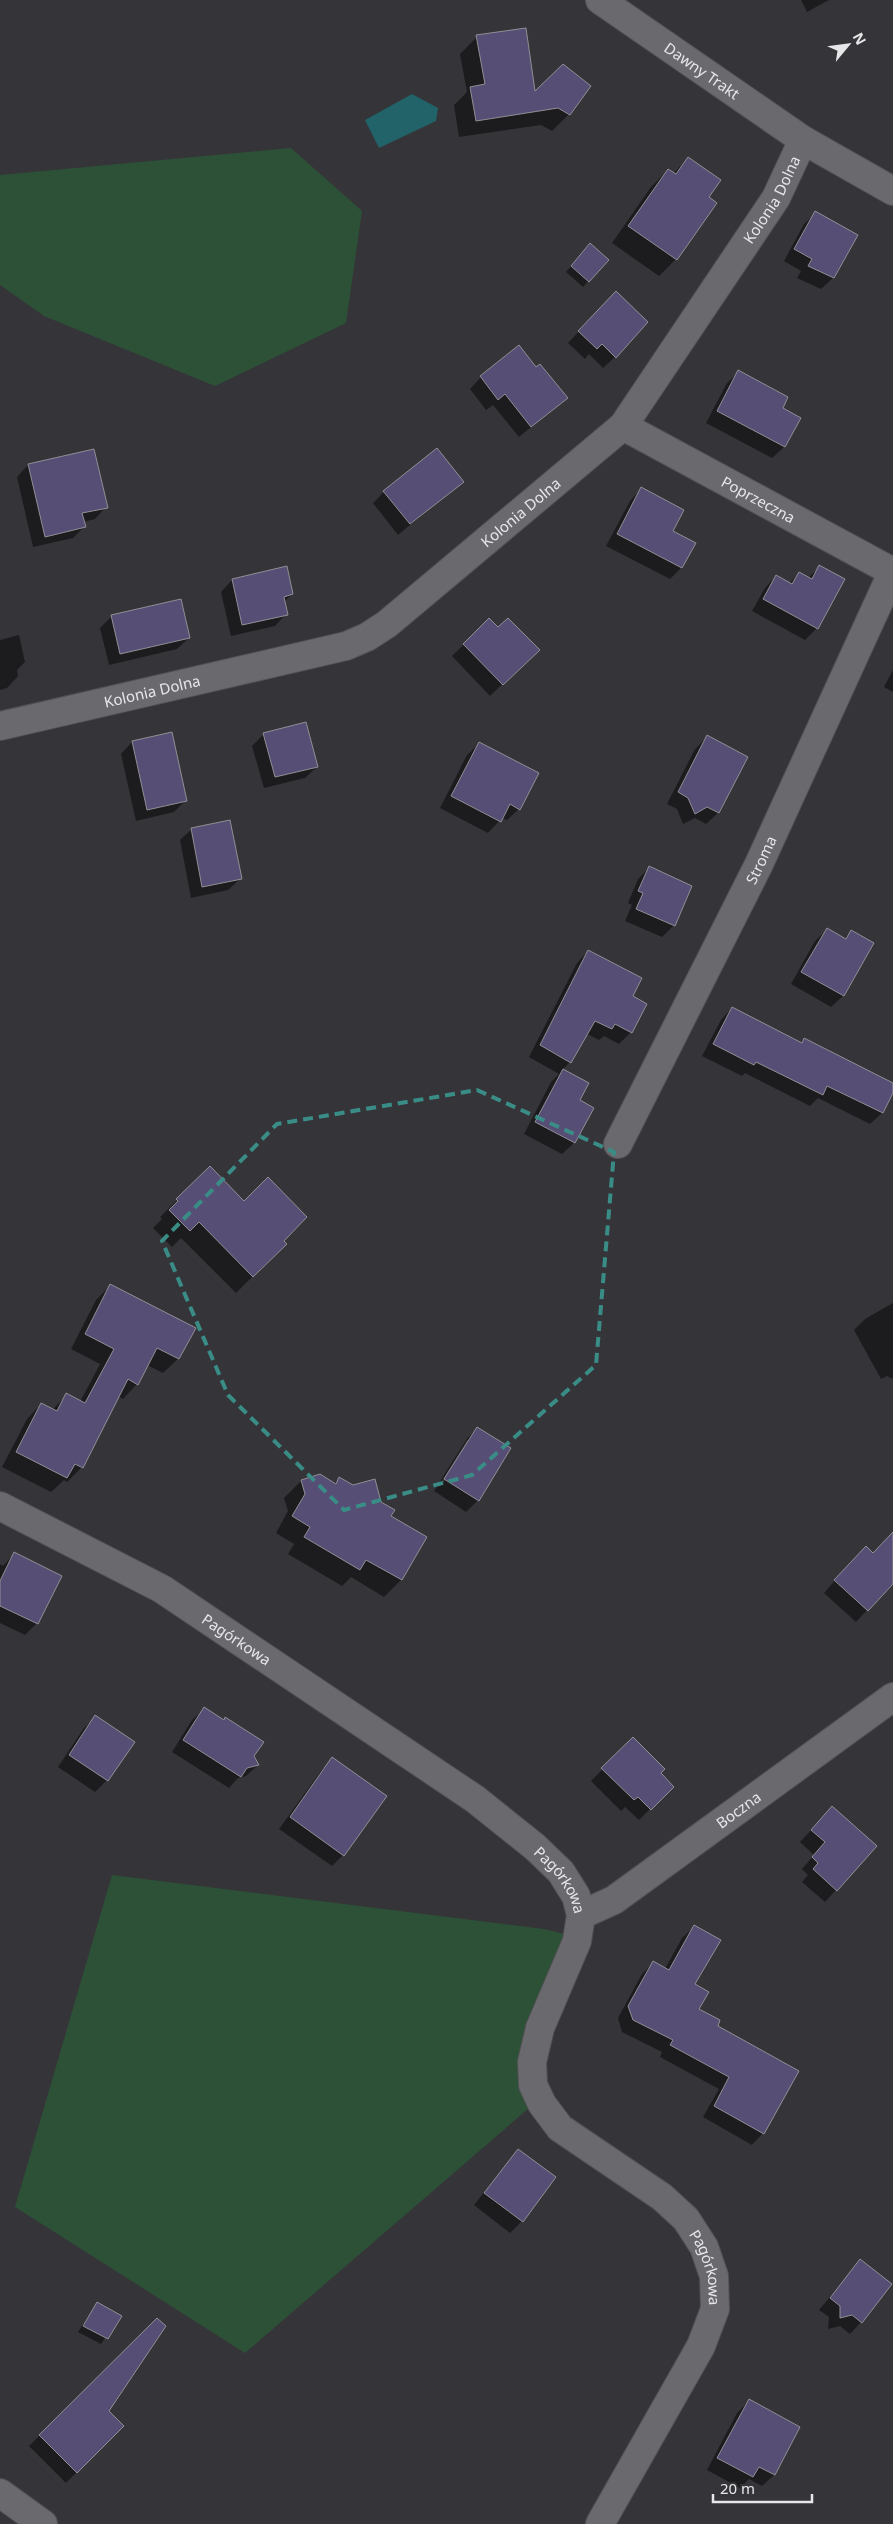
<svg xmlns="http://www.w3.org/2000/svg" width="893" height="2524" font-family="'Noto Sans',sans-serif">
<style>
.green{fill:#2d5137}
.water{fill:#216368}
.shadow{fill:#0007;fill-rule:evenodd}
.building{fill:#574e76;stroke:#908f94}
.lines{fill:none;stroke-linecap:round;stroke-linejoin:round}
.street-casing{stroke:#525154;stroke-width:30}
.street{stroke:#6a696e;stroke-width:28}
.marked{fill:none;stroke:#3a8d87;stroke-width:4;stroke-dasharray:10 6;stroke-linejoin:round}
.labels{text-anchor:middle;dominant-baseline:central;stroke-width:5;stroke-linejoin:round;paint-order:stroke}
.street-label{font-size:15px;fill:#e7e7e9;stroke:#353539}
</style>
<rect width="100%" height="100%" fill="#353539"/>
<!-- green -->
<g class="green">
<path d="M 291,148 L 362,211 L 346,323 L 215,386 L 44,316 L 0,285 L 0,175 Z"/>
<path d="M 112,1875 L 544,1929 L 565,1934 L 529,2108 L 245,2353 L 15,2207 Z"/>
</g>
<!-- water -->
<path class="water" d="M 412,94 L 438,108 L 436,121 L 379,148 L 365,120 Z"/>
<!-- shadow -->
<g class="shadow">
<path d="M 801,0 L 829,0 L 807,12 Z"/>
<path d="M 477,37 L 534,94 L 569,114 L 552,131 L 541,125 L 459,137 L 454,105 L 467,92 L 460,54 Z"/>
<path d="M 688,158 L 708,198 L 715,203 L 676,259 L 659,276 L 612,243 L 651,187 L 668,170 L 673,174 Z"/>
<path d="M 816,213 L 856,235 L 833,278 L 821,289 L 797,278 L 801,271 L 784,261 L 804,224 Z"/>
<path d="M 585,250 L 607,260 L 583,287 L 566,272 Z"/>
<path d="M 605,304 L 615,357 L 603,368 L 589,354 L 585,359 L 568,343 Z"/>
<path d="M 536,368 L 566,398 L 519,437 L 493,405 L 486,410 L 470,389 L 481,377 Z"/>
<path d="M 739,372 L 781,408 L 799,418 L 784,447 L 772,458 L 706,423 L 727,383 Z"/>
<path d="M 28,465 L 106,507 L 95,519 L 83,522 L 84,527 L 73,538 L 33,547 L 17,477 Z"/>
<path d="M 462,482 L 398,535 L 373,503 L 384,492 Z"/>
<path d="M 641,489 L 672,531 L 694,543 L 681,568 L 670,579 L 606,546 L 630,501 Z"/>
<path d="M 820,567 L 817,628 L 805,640 L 752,611 L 765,588 L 776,576 L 789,584 L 799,573 L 808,578 Z"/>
<path d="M 232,580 L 292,594 L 284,602 L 286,614 L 275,626 L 231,636 L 221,592 Z"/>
<path d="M 112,616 L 189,638 L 177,649 L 109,665 L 100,628 Z"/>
<path d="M 489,620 L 498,629 L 538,650 L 490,696 L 452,656 Z"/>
<path d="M 19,635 L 25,662 L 17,670 L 18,676 L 7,688 L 0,690 L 0,640 Z"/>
<path d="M 893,670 L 893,692 L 884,687 Z"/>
<path d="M 264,734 L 317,767 L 305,778 L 264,788 L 252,746 Z"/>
<path d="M 707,737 L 746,757 L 718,813 L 706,824 L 695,818 L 683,824 L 677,809 L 667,804 L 695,749 Z"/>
<path d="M 132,742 L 186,800 L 174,812 L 136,821 L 121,754 Z"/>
<path d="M 479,744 L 519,809 L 507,820 L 502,818 L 488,833 L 440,808 L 467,755 Z"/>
<path d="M 192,829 L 240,879 L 228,890 L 191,898 L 180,840 Z"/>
<path d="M 649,868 L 674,925 L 662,937 L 625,921 L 632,905 L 628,903 L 638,879 Z"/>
<path d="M 827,930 L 844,939 L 851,932 L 872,944 L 843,996 L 831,1007 L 791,984 L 815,941 Z"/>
<path d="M 588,951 L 631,997 L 631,1032 L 619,1044 L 604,1036 L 599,1040 L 587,1034 L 570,1062 L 562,1070 L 578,1101 L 593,1109 L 574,1143 L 562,1154 L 524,1134 L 551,1082 L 559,1074 L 529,1057 L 577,963 Z"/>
<path d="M 732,1008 L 800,1043 L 804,1039 L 893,1084 L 893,1090 L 882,1113 L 870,1124 L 818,1098 L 810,1106 L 745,1073 L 742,1076 L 702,1056 L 721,1020 Z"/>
<path d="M 210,1168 L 285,1244 L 236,1293 L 181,1238 L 172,1247 L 153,1228 L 162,1219 L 160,1217 Z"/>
<path d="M 110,1286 L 194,1328 L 178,1359 L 163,1373 L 147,1365 L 137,1384 L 123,1399 L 118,1396 L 82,1467 L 67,1482 L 64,1480 L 51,1492 L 2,1467 L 27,1419 L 41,1404 L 52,1410 L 67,1395 L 80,1402 L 100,1364 L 71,1349 L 96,1300 Z"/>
<path d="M 893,1303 L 893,1379 L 887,1376 L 881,1379 L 854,1330 L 865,1319 Z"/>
<path d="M 477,1428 L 478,1500 L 466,1512 L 434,1491 L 466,1440 ZM 467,1440 L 470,1440 L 442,1485 L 440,1484 Z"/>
<path d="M 320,1476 L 334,1484 L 339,1479 L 380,1503 L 389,1517 L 426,1538 L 401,1580 L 384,1597 L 351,1577 L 342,1586 L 288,1554 L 294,1544 L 276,1533 L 288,1511 L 284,1498 L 301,1481 Z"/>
<path d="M 893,1533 L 893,1582 L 856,1622 L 824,1593 L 854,1559 L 873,1554 Z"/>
<path d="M 14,1554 L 37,1623 L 25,1635 L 0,1623 L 0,1564 L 3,1566 Z"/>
<path d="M 204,1709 L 253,1756 L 258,1765 L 246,1776 L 238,1778 L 229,1788 L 172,1752 L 192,1720 Z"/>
<path d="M 96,1717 L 107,1780 L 95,1792 L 58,1767 L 84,1728 Z"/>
<path d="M 633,1739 L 672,1787 L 639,1820 L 625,1807 L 621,1811 L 591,1781 Z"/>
<path d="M 332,1759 L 343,1855 L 332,1866 L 279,1829 L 321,1771 Z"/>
<path d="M 832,1808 L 836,1890 L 825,1902 L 802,1882 L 808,1875 L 802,1869 L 814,1855 L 800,1842 Z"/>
<path d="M 694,1927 L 694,1985 L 698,2009 L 716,2026 L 763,2133 L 752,2145 L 703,2117 L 719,2089 L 660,2057 L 662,2052 L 622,2032 L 618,2018 L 642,1974 L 653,1963 L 665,1969 L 682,1938 Z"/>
<path d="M 518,2150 L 554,2178 L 522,2221 L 510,2233 L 474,2205 Z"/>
<path d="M 860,2261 L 861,2322 L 850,2334 L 840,2326 L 828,2329 L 829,2317 L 819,2310 Z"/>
<path d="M 97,2303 L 120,2316 L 101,2344 L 78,2332 Z"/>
<path d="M 157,2319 L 108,2411 L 122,2426 L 66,2483 L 29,2446 Z"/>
<path d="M 749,2401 L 799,2427 L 774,2475 L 762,2486 L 749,2479 L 740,2488 L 707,2470 L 737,2413 Z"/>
</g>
<!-- building -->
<g class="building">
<path d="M 526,28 L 535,91 L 563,64 L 591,86 L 570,115 L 558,108 L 476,121 L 470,87 L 485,84 L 476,35 Z"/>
<path d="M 688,157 L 721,180 L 709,197 L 717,203 L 677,260 L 628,226 L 668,169 L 676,174 Z"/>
<path d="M 815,211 L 858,235 L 834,278 L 808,266 L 812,259 L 794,249 Z"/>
<path d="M 590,243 L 609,260 L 589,282 L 571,266 Z"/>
<path d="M 616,291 L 648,322 L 616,358 L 602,344 L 597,349 L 578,331 Z"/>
<path d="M 519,345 L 536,367 L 540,364 L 568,398 L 531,427 L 505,394 L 498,400 L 480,376 Z"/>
<path d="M 738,370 L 788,397 L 783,408 L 801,418 L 785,447 L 717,411 Z"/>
<path d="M 437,448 L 464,482 L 410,524 L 383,491 Z"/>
<path d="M 94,449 L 108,508 L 82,513 L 86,527 L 45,537 L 28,464 Z"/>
<path d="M 641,487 L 684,510 L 673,531 L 696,543 L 682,568 L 617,534 Z"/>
<path d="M 819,565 L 845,579 L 818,629 L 763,599 L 776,575 L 792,584 L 799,572 L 812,579 Z"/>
<path d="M 287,566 L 293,594 L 284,597 L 288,615 L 242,625 L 232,579 Z"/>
<path d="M 181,599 L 190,638 L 120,654 L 111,615 Z"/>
<path d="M 489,618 L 498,627 L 508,618 L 540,650 L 503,685 L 463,644 Z"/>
<path d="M 306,722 L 318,767 L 275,777 L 263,733 Z"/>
<path d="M 172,732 L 187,801 L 147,810 L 132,741 Z"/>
<path d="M 707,735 L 748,757 L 719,813 L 707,807 L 695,814 L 688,798 L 678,792 Z"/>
<path d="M 479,742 L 539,773 L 520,810 L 510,804 L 501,822 L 451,796 Z"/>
<path d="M 230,820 L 242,879 L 202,887 L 191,828 Z"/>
<path d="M 649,866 L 692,886 L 675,926 L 636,909 L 643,893 L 638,891 Z"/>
<path d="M 827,928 L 846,939 L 851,930 L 874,943 L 844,996 L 801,972 Z"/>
<path d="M 588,950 L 642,978 L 633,996 L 647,1004 L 632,1033 L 615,1024 L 612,1029 L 595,1021 L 571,1063 L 540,1045 Z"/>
<path d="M 732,1007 L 802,1043 L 804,1038 L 893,1083 L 893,1093 L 883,1113 L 827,1086 L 823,1095 L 756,1062 L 754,1065 L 713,1044 Z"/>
<path d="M 563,1069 L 589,1083 L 580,1100 L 594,1108 L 575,1143 L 535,1122 Z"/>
<path d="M 210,1166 L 244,1201 L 268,1177 L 307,1217 L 284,1241 L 287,1244 L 253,1277 L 199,1222 L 190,1231 L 169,1210 L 178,1201 L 176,1199 Z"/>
<path d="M 110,1284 L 196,1328 L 179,1359 L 157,1348 L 138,1385 L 128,1379 L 83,1468 L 75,1464 L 67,1478 L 16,1452 L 41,1403 L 57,1411 L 66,1393 L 85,1403 L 114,1349 L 85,1334 Z"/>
<path d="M 477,1427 L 511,1448 L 479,1501 L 444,1479 Z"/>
<path d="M 320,1474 L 336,1484 L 339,1477 L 353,1485 L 375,1479 L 381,1502 L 395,1510 L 391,1516 L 427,1537 L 402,1580 L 366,1560 L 360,1570 L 304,1537 L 310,1527 L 292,1516 L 305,1494 L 301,1480 Z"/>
<path d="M 893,1532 L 893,1584 L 868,1611 L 834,1580 L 866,1546 L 873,1553 Z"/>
<path d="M 14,1552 L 62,1576 L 38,1624 L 0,1606 L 0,1581 Z"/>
<path d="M 204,1707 L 224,1720 L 225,1717 L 264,1742 L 254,1756 L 259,1765 L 247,1768 L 241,1777 L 183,1740 Z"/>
<path d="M 95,1715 L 135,1742 L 108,1781 L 69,1755 Z"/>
<path d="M 633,1737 L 665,1769 L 661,1773 L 674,1787 L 651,1810 L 638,1797 L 634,1800 L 601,1768 Z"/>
<path d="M 332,1757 L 387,1796 L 344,1856 L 290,1817 Z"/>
<path d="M 832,1806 L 877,1846 L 837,1891 L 813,1869 L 818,1863 L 812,1857 L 825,1842 L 811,1830 Z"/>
<path d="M 694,1925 L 721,1940 L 695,1984 L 709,1992 L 699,2009 L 720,2020 L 718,2026 L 799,2071 L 764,2134 L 714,2106 L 729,2077 L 670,2045 L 673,2040 L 633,2020 L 628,2006 L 653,1961 L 669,1970 Z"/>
<path d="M 518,2149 L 556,2177 L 523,2222 L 484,2193 Z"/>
<path d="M 860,2259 L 892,2284 L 862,2323 L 852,2315 L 840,2318 L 840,2306 L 830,2298 Z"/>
<path d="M 97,2302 L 122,2316 L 108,2339 L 83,2326 Z"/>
<path d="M 157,2318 L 166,2326 L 109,2411 L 124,2426 L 77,2473 L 39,2435 Z"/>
<path d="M 749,2399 L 800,2427 L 775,2475 L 759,2467 L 753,2477 L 717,2458 Z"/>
</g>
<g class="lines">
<!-- street casing -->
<g class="street-casing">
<g id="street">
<path id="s1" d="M 600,0 L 803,140"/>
<path id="s2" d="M 623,426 L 893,572"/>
<path id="s3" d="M 0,726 L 346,646 L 367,637 L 387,624 L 623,426 L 776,198 L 803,140 L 893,191"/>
<path id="s4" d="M 618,1144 L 759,864 L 893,571"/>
<path id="s5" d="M 0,1506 L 162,1589 L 475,1799 L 535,1847 L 561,1872 L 576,1896 L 581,1915 L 577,1941 L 540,2028 L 532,2062 L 533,2085 L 542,2104 L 560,2128 L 662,2197 L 686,2219 L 704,2247 L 714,2276 L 715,2309 L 701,2346 L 600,2524"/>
<path id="s6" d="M 581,1915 L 614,1900 L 893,1697"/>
<path d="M 0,2493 L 43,2524"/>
</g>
</g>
<!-- street -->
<use href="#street" class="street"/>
</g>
<!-- marked area -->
<path class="marked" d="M 477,1090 L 614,1152 L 596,1365 L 472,1475 L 344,1510 L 228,1395 L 162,1241 L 277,1124 Z"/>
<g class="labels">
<!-- street labels -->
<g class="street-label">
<text stroke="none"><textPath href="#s1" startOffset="124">Dawny Trakt</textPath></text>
<text stroke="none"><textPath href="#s3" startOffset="981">Kolonia Dolna</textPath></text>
<text stroke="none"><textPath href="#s2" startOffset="154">Poprzeczna</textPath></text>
<text stroke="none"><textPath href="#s3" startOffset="576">Kolonia Dolna</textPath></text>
<text stroke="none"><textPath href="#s3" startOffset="156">Kolonia Dolna</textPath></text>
<text stroke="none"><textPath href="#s4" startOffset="318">Stroma</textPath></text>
<text stroke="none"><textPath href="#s5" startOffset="272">Pagórkowa</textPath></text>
<text stroke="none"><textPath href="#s6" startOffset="190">Boczna</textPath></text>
<text stroke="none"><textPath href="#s5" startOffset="678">Pagórkowa</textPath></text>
<text stroke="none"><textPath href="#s5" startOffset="1159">Pagórkowa</textPath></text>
</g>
</g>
<!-- north arrow -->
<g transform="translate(848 45) rotate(61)" stroke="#353539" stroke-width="4" paint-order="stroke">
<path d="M0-4L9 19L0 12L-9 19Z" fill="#e7e7e9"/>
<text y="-8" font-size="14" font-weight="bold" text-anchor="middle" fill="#e7e7e9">N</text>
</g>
<!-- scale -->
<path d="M713 2494v8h99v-8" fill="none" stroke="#e7e7e9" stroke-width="2.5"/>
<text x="720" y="2494" font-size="15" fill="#e7e7e9" stroke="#353539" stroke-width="4" paint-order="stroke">20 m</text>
</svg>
